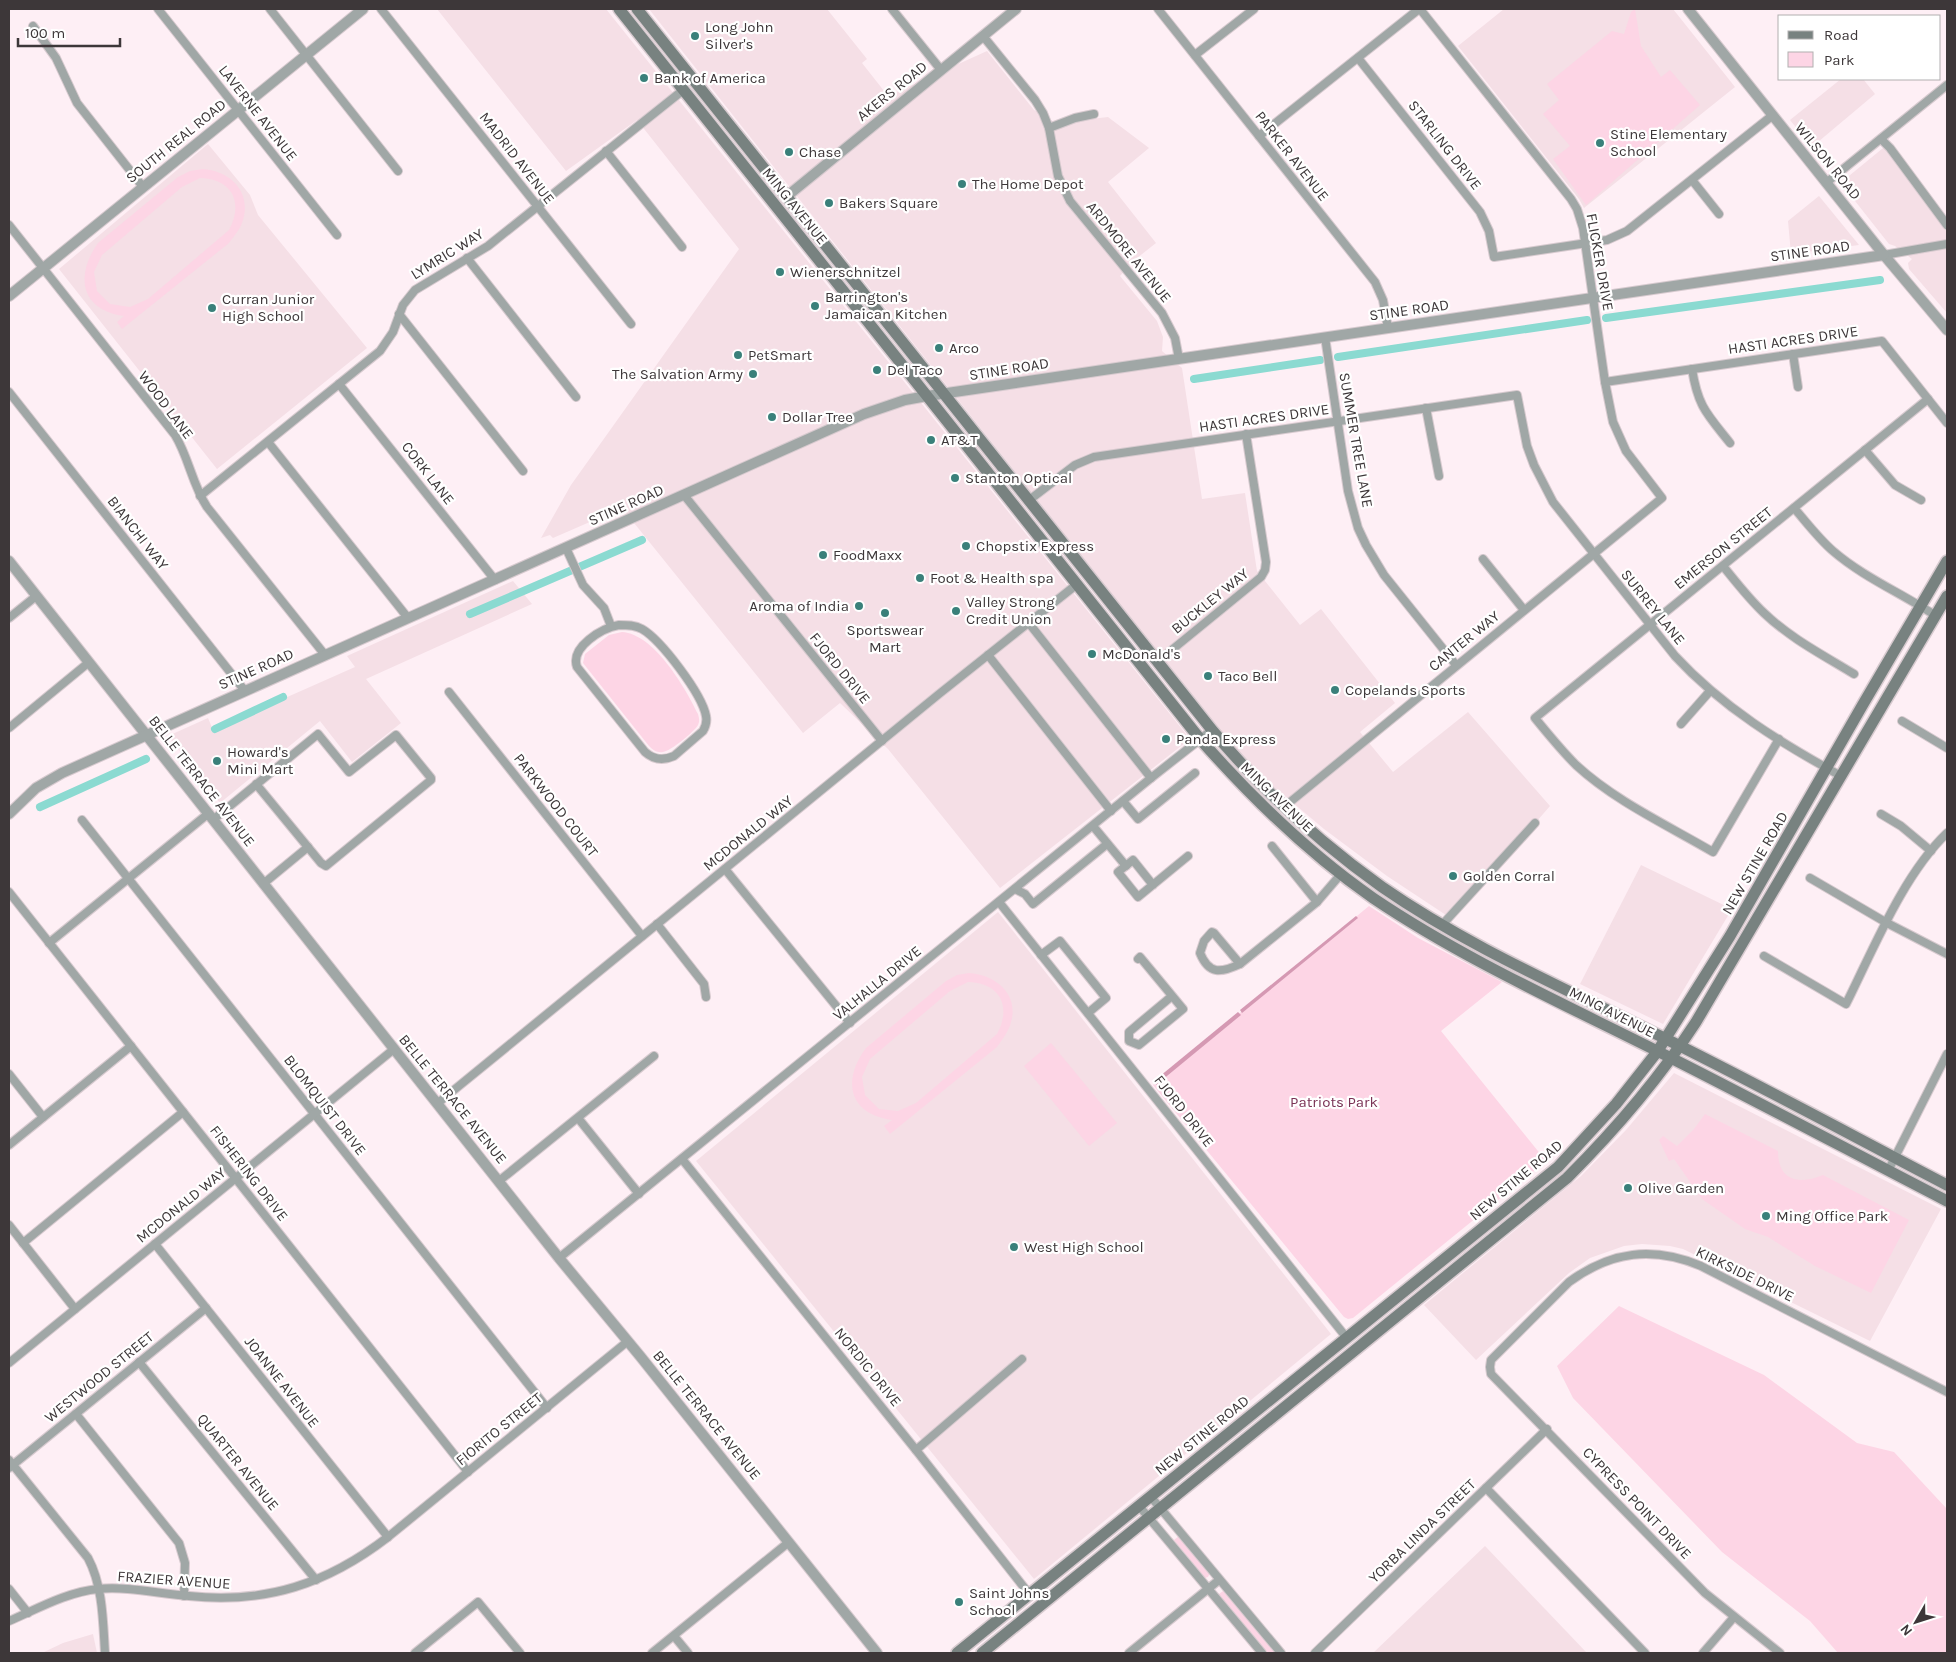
<svg xmlns="http://www.w3.org/2000/svg" width="1956" height="1662" font-family="Karla,sans-serif">
<style>
.built{fill:#f5dfe6}
.green{fill:#fdd5e5;fill-rule:evenodd}
.forest{fill:#d599b3}
.lines{fill:none;stroke-linecap:round;stroke-linejoin:round}
.canal{stroke:#8bdad1;stroke-width:8}
.minor-casing{stroke:#d7cacf;stroke-width:10}
.tertiary-casing{stroke:#d7cacf;stroke-width:12}
.secondary-casing{stroke:#d7cacf;stroke-width:14}
.minor{stroke:#a0a7a6;stroke-width:8}
.tertiary{stroke:#a0a7a6;stroke-width:10}
.secondary{stroke:#788280;stroke-width:11}
.poi-dot{fill:#3a807a;stroke:#fff;stroke-width:2}
.labels{text-anchor:middle;dominant-baseline:central;stroke-width:4.5;stroke-linejoin:round;paint-order:stroke}
.poi-label{font-size:15px;fill:#3d3739;stroke:#fff;text-anchor:start}
.street-label{font-size:15px;fill:#3d3739;stroke:#fff}
.park-label{font-size:15px;fill:#7a3255;stroke:#fff}
</style>
<rect width="100%" height="100%" fill="#feeff5"/>
<!-- built -->
<g class="built">
<path d="M 437,9 L 606,9 L 1190,739 L 1000,888 L 888,749 L 840,703 L 803,733 L 622,508 L 553,538 L 550,535 L 541,538 L 571,485 L 739,249 L 637,120 L 566,171 Z"/>
<path d="M 649,9 L 827,9 L 867,59 L 862,63 L 888,96 L 987,51 L 1034,110 L 1056,123 L 1108,117 L 1149,148 L 1108,182 L 1156,243 L 1132,262 L 1120,276 L 1157,321 L 1163,337 L 1162,351 L 1182,368 L 1202,499 L 1245,493 L 1257,571 L 1300,625 L 1321,609 L 1395,703 L 1360,732 L 1393,772 L 1468,712 L 1550,806 L 1452,919 L 1387,876 L 1324,829 L 1266,780 L 1220,731 Z"/>
<path d="M 1504,9 L 1673,9 L 1735,87 L 1584,208 L 1579,199 L 1458,46 Z"/>
<path d="M 1841,79 L 1863,79 L 1875,94 L 1812,147 L 1790,120 Z"/>
<path d="M 208,144 L 250,195 L 258,215 L 367,348 L 217,469 L 59,269 Z"/>
<path d="M 1888,144 L 1947,222 L 1947,313 L 1909,269 L 1908,263 L 1912,259 L 1895,246 L 1889,244 L 1844,187 L 1844,180 Z"/>
<path d="M 1819,196 L 1859,245 L 1791,254 L 1788,221 Z"/>
<path d="M 513,581 L 532,604 L 366,679 L 401,723 L 352,762 L 320,721 L 220,803 L 168,736 L 208,718 L 213,730 L 355,667 L 347,656 Z"/>
<path d="M 1641,865 L 1732,909 L 1663,1024 L 1580,984 Z"/>
<path d="M 998,912 L 1331,1334 L 1034,1579 L 696,1161 Z"/>
<path d="M 1674,1073 L 1941,1209 L 1870,1341 L 1683,1249 L 1670,1246 L 1642,1244 L 1624,1246 L 1590,1258 L 1569,1273 L 1476,1360 L 1424,1305 L 1581,1176 L 1626,1130 Z"/>
<path d="M 1485,1546 L 1587,1653 L 1373,1653 Z"/>
<path d="M 93,1634 L 97,1653 L 42,1653 L 63,1643 Z"/>
</g>
<!-- green -->
<g class="green">
<path d="M 1635,9 L 1641,46 L 1661,77 L 1670,70 L 1700,105 L 1586,205 L 1553,159 L 1570,146 L 1543,114 L 1559,100 L 1547,84 L 1612,31 L 1624,34 L 1631,12 Z"/>
<path d="M 203,169 C 231,171 253,193 242,223 C 239,231 233,237 229,243 L 122,329 L 117,322 L 124,316 C 80,310 75,275 98,243 L 178,177 L 190,171 ZM 200,178 C 232,179 244,202 229,230 L 148,299 L 130,307 L 110,304 L 97,291 L 94,272 L 102,255 L 182,187 Z"/>
<path d="M 622,632 C 654,634 685,687 698,714 C 699,718 700,721 698,725 C 694,732 671,751 663,752 C 657,753 653,750 649,746 L 583,663 L 585,654 L 609,635 Z"/>
<path d="M 1369,906 L 1418,938 L 1502,982 L 1441,1031 L 1546,1161 L 1353,1318 L 1348,1319 L 1344,1317 L 1153,1085 Z"/>
<path d="M 969,973 C 998,975 1022,997 1009,1028 C 1006,1035 1001,1041 997,1047 L 890,1134 L 884,1126 L 892,1120 C 848,1114 842,1080 866,1048 L 946,981 L 957,975 ZM 968,982 C 1000,983 1012,1006 997,1034 L 916,1103 L 898,1111 L 879,1109 L 865,1095 L 862,1077 L 870,1059 L 950,991 Z"/>
<path d="M 1051,1043 L 1117,1123 L 1089,1146 L 1024,1066 Z"/>
<path d="M 1705,1114 L 1778,1151 C 1778,1181 1799,1185 1823,1175 L 1909,1220 L 1871,1293 L 1815,1266 L 1768,1237 L 1745,1229 L 1702,1199 L 1674,1159 L 1669,1161 L 1659,1140 L 1663,1136 L 1677,1146 L 1694,1129 Z"/>
<path d="M 1619,1306 L 1764,1375 L 1857,1443 L 1894,1452 L 1947,1509 L 1947,1653 L 1838,1653 L 1810,1621 L 1722,1552 L 1573,1398 L 1557,1366 Z"/>
<path d="M 1179,1536 L 1210,1573 L 1208,1577 L 1205,1578 L 1174,1540 Z"/>
<path d="M 1223,1591 L 1225,1592 L 1276,1653 L 1268,1653 L 1261,1646 L 1219,1596 L 1219,1594 Z"/>
</g>
<!-- forest -->
<g class="forest">
<path d="M 1356,916 L 1358,918 L 1242,1013 L 1240,1010 Z"/>
<path d="M 1238,1012 L 1241,1015 L 1156,1085 L 1154,1081 Z"/>
</g>
<g class="lines">
<!-- canal -->
<g class="canal">
<path d="M 1606,318 L 1880,280"/>
<path d="M 1338,357 L 1587,320"/>
<path d="M 1194,379 L 1320,360"/>
<path d="M 470,614 L 642,540"/>
<path d="M 215,729 L 283,697"/>
<path d="M 40,807 L 146,759"/>
</g>
<!-- minor casing -->
<g class="minor-casing">
<g id="minor">
<path d="M 158,9 L 337,235"/>
<path d="M 270,9 L 398,171"/>
<path d="M 381,9 L 631,324"/>
<path d="M 892,9 L 941,70"/>
<path d="M 1158,9 L 1375,282 L 1383,300 L 1388,328"/>
<path d="M 33,26 L 56,58 L 77,103 L 143,187"/>
<path d="M 983,36 L 1035,100 L 1043,113 L 1049,128 L 1058,176 L 1070,201 L 1162,313 L 1175,338 L 1179,359"/>
<path d="M 1195,55 L 1254,9"/>
<path d="M 1358,58 L 1480,212 L 1489,231 L 1494,257 L 1607,240 L 1627,231 L 1773,115"/>
<path d="M 1049,128 L 1075,118 L 1094,114"/>
<path d="M 1259,136 L 1419,9"/>
<path d="M 1881,139 L 1890,148 L 1947,225"/>
<path d="M 606,151 L 682,247"/>
<path d="M 1692,180 L 1719,214"/>
<path d="M 1826,183 L 1947,85"/>
<path d="M 9,225 L 175,435 C 189,458 192,484 207,507 L 325,655"/>
<path d="M 1884,255 L 1947,244"/>
<path d="M 467,258 L 576,397"/>
<path d="M 399,314 L 523,471"/>
<path d="M 1325,337 L 1348,491 L 1358,528 L 1366,545 L 1384,575 L 1456,665"/>
<path d="M 1793,354 L 1798,387"/>
<path d="M 1692,369 C 1698,407 1707,414 1730,443"/>
<path d="M 1605,382 L 1882,341 L 1947,423"/>
<path d="M 339,384 L 495,580"/>
<path d="M 9,392 L 245,691"/>
<path d="M 1426,408 L 1439,476"/>
<path d="M 268,442 L 408,618"/>
<path d="M 1865,450 L 1895,485 L 1921,500"/>
<path d="M 684,495 L 882,741"/>
<path d="M 200,496 L 380,351 L 393,332 L 403,305 L 415,290 L 488,246 L 682,91"/>
<path d="M 1028,501 L 1075,465 L 1094,457 L 1517,395 L 1527,446 L 1534,465 L 1553,502 L 1675,656 C 1722,707 1781,743 1841,776"/>
<path d="M 1794,508 C 1807,523 1819,539 1833,551 C 1863,577 1903,594 1936,616"/>
<path d="M 566,548 L 583,585 L 604,608 L 611,626"/>
<path d="M 1483,559 L 1524,610"/>
<path d="M 1723,566 C 1736,582 1749,599 1764,613 C 1790,638 1823,655 1854,674"/>
<path d="M 9,618 L 35,597"/>
<path d="M 1028,622 L 1151,778"/>
<path d="M 619,625 C 627,625 635,625 642,629 C 661,640 702,694 706,716 C 707,721 706,726 703,731 L 674,756 C 663,761 654,760 645,752 L 577,667 C 570,647 602,628 619,625 Z"/>
<path d="M 988,655 L 1111,811"/>
<path d="M 1157,662 L 1261,577 L 1265,570 L 1266,562 L 1246,434"/>
<path d="M 449,692 L 642,936"/>
<path d="M 1902,721 L 1947,748"/>
<path d="M 1681,724 L 1710,691"/>
<path d="M 9,728 L 88,663"/>
<path d="M 1779,739 L 1713,852 C 1667,825 1615,801 1576,765 C 1561,750 1548,734 1535,718 L 1928,399"/>
<path d="M 1123,801 L 1138,819 L 1195,773"/>
<path d="M 1284,807 L 1662,498 L 1626,451 L 1613,422 L 1605,382 L 1583,228 L 1577,209 L 1571,199 L 1420,9"/>
<path d="M 1881,814 L 1901,826 L 1931,851"/>
<path d="M 214,819 L 318,734 L 349,772 L 396,735 L 431,778 L 431,780 L 326,866 L 321,863 L 256,784"/>
<path d="M 82,820 L 547,1408"/>
<path d="M 1093,826 L 1126,866"/>
<path d="M 1272,846 L 1317,902"/>
<path d="M 725,869 L 850,1023"/>
<path d="M 1810,878 L 1887,923 L 1947,954"/>
<path d="M 263,884 L 308,847"/>
<path d="M 1153,885 L 1133,860 L 1118,872 L 1138,897 L 1188,856"/>
<path d="M 1015,889 L 1025,894 L 1033,904 L 1107,844"/>
<path d="M 9,892 L 468,1472"/>
<path d="M 999,902 L 1346,1337"/>
<path d="M 657,924 L 704,984 L 706,997"/>
<path d="M 1442,925 L 1535,823"/>
<path d="M 1212,932 L 1214,933 L 1240,964 C 1221,973 1209,975 1200,953 L 1204,941 Z"/>
<path d="M 49,943 L 209,813"/>
<path d="M 1041,955 L 1060,941 L 1106,998 L 1088,1013"/>
<path d="M 1764,956 L 1846,1004 C 1873,950 1903,875 1947,833"/>
<path d="M 1138,959 L 1140,957 L 1183,1009 L 1139,1045 L 1129,1041 L 1129,1032 L 1172,996"/>
<path d="M 1240,964 L 1317,902 L 1341,874"/>
<path d="M 9,1074 L 43,1117"/>
<path d="M 438,1103 L 939,694 L 1076,585"/>
<path d="M 578,1118 L 639,1194"/>
<path d="M 9,1145 L 131,1046"/>
<path d="M 682,1159 L 916,1450 L 1030,1595"/>
<path d="M 1888,1171 L 1947,1054"/>
<path d="M 499,1181 L 654,1056"/>
<path d="M 9,1225 L 75,1309"/>
<path d="M 23,1243 L 183,1112"/>
<path d="M 155,1244 L 388,1537"/>
<path d="M 559,1258 L 1151,778 L 1212,730"/>
<path d="M 139,1362 L 316,1580"/>
<path d="M 9,1363 L 394,1049"/>
<path d="M 76,1414 L 179,1543 L 185,1563 L 184,1596"/>
<path d="M 916,1450 L 1022,1359"/>
<path d="M 9,1460 L 88,1558 C 103,1586 103,1622 105,1653"/>
<path d="M 9,1468 L 206,1308"/>
<path d="M 1486,1488 L 1645,1653"/>
<path d="M 1151,1497 L 1281,1653"/>
<path d="M 1139,1506 L 1262,1653"/>
<path d="M 9,1589 L 28,1613"/>
<path d="M 9,1621 C 37,1609 67,1592 98,1589 C 128,1586 160,1594 189,1596 C 266,1604 327,1584 388,1537 L 628,1341"/>
<path d="M 674,1636 L 688,1653"/>
<path d="M 415,1653 L 478,1602 L 520,1653"/>
<path d="M 652,1653 L 789,1542"/>
<path d="M 1129,1653 L 1219,1580"/>
<path d="M 1315,1653 L 1547,1429"/>
<path d="M 1703,1653 L 1734,1617"/>
<path d="M 1780,1653 L 1705,1593 L 1491,1374 L 1490,1367 L 1491,1360 L 1569,1282 C 1611,1251 1653,1246 1701,1266 L 1947,1392"/>
</g>
</g>
<!-- tertiary casing -->
<g class="tertiary-casing">
<g id="tertiary">
<path d="M 1688,9 L 1884,255 L 1947,330"/>
<path d="M 786,197 L 1016,9"/>
<path d="M 9,296 L 363,9"/>
<path d="M 9,561 L 559,1258 L 640,1356 L 877,1653"/>
<path d="M 9,814 L 36,788 L 62,773 L 864,414 L 905,400 L 927,396 L 1884,255"/>
</g>
</g>
<!-- secondary casing -->
<g class="secondary-casing">
<g id="secondary">
<path d="M 619,9 L 1200,739 C 1252,798 1308,853 1373,898 C 1468,962 1573,1008 1675,1060 C 1766,1106 1856,1154 1947,1201"/>
<path d="M 637,9 L 1212,730 C 1262,790 1319,842 1382,887 C 1470,948 1569,990 1664,1038 C 1759,1085 1853,1136 1947,1185"/>
<path d="M 957,1653 L 1558,1167 L 1616,1104 L 1657,1052 L 1730,936 L 1862,706 L 1947,561"/>
<path d="M 982,1653 L 1567,1178 C 1615,1130 1659,1079 1696,1022 L 1947,596"/>
</g>
</g>
<!-- minor -->
<use href="#minor" class="minor"/>
<!-- tertiary -->
<use href="#tertiary" class="tertiary"/>
<!-- secondary -->
<use href="#secondary" class="secondary"/>
</g>
<!-- markers -->
<g class="poi-dot">
<circle cx="695" cy="36" r="5"/>
<circle cx="644" cy="78" r="5"/>
<circle cx="1600" cy="143" r="5"/>
<circle cx="789" cy="152" r="5"/>
<circle cx="962" cy="184" r="5"/>
<circle cx="829" cy="203" r="5"/>
<circle cx="780" cy="272" r="5"/>
<circle cx="815" cy="306" r="5"/>
<circle cx="212" cy="308" r="5"/>
<circle cx="939" cy="348" r="5"/>
<circle cx="738" cy="355" r="5"/>
<circle cx="877" cy="370" r="5"/>
<circle cx="753" cy="374" r="5"/>
<circle cx="772" cy="417" r="5"/>
<circle cx="931" cy="440" r="5"/>
<circle cx="955" cy="478" r="5"/>
<circle cx="966" cy="546" r="5"/>
<circle cx="823" cy="555" r="5"/>
<circle cx="920" cy="578" r="5"/>
<circle cx="859" cy="606" r="5"/>
<circle cx="956" cy="611" r="5"/>
<circle cx="885" cy="613" r="5"/>
<circle cx="1092" cy="654" r="5"/>
<circle cx="1208" cy="676" r="5"/>
<circle cx="1335" cy="690" r="5"/>
<circle cx="1166" cy="739" r="5"/>
<circle cx="217" cy="761" r="5"/>
<circle cx="1453" cy="876" r="5"/>
<circle cx="1628" cy="1188" r="5"/>
<circle cx="1766" cy="1216" r="5"/>
<circle cx="1014" cy="1247" r="5"/>
<circle cx="959" cy="1602" r="5"/>
</g>
<g class="labels">
<!-- poi labels -->
<g class="poi-label">
<text x="705" y="27">Long John<tspan x="705" dy="17">Silver's</tspan></text>
<text x="654" y="78">Bank of America</text>
<text x="1610" y="134">Stine Elementary<tspan x="1610" dy="17">School</tspan></text>
<text x="799" y="152">Chase</text>
<text x="972" y="184">The Home Depot</text>
<text x="839" y="203">Bakers Square</text>
<text x="790" y="272">Wienerschnitzel</text>
<text x="825" y="297">Barrington's<tspan x="825" dy="17">Jamaican Kitchen</tspan></text>
<text x="222" y="299">Curran Junior<tspan x="222" dy="17">High School</tspan></text>
<text x="949" y="348">Arco</text>
<text x="748" y="355">PetSmart</text>
<text x="887" y="370">Del Taco</text>
<text x="743" y="374" text-anchor="end">The Salvation Army</text>
<text x="782" y="417">Dollar Tree</text>
<text x="941" y="440">AT&amp;T</text>
<text x="965" y="478">Stanton Optical</text>
<text x="976" y="546">Chopstix Express</text>
<text x="833" y="555">FoodMaxx</text>
<text x="930" y="578">Foot &amp; Health spa</text>
<text x="966" y="602">Valley Strong<tspan x="966" dy="17">Credit Union</tspan></text>
<text x="849" y="606" text-anchor="end">Aroma of India</text>
<text x="885" y="630" text-anchor="middle">Sportswear<tspan x="885" dy="17">Mart</tspan></text>
<text x="1102" y="654">McDonald's</text>
<text x="1218" y="676">Taco Bell</text>
<text x="1345" y="690">Copelands Sports</text>
<text x="1176" y="739">Panda Express</text>
<text x="227" y="752">Howard's<tspan x="227" dy="17">Mini Mart</tspan></text>
<text x="1463" y="876">Golden Corral</text>
<text x="1638" y="1188">Olive Garden</text>
<text x="1776" y="1216">Ming Office Park</text>
<text x="1024" y="1247">West High School</text>
<text x="969" y="1593">Saint Johns<tspan x="969" dy="17">School</tspan></text>
</g>
<!-- street labels -->
<g class="street-label">
<text transform="translate(892 91) rotate(-39)">AKERS ROAD</text>
<text transform="translate(258 113) rotate(52)">LAVERNE AVENUE</text>
<text transform="translate(176 141) rotate(-39)">SOUTH REAL ROAD</text>
<text transform="translate(1445 145) rotate(52)">STARLING DRIVE</text>
<text transform="translate(1292 156) rotate(52)">PARKER AVENUE</text>
<text transform="translate(517 158) rotate(52)">MADRID AVENUE</text>
<text transform="translate(1828 161) rotate(51)">WILSON ROAD</text>
<text transform="translate(795 206) rotate(51)">MING AVENUE</text>
<text transform="translate(1810 251) rotate(-8)">STINE ROAD</text>
<text transform="translate(1129 252) rotate(51)">ARDMORE AVENUE</text>
<text transform="translate(447 254) rotate(-32)">LYMRIC WAY</text>
<text transform="translate(1600 262) rotate(80)">FLICKER DRIVE</text>
<text transform="translate(1409 310) rotate(-8)">STINE ROAD</text>
<text transform="translate(1793 340) rotate(-8)">HASTI ACRES DRIVE</text>
<text transform="translate(1009 369) rotate(-9)">STINE ROAD</text>
<text transform="translate(166 405) rotate(53)">WOOD LANE</text>
<text transform="translate(1264 418) rotate(-8)">HASTI ACRES DRIVE</text>
<text transform="translate(1356 440) rotate(80)">SUMMER TREE LANE</text>
<text transform="translate(428 473) rotate(52)">CORK LANE</text>
<text transform="translate(626 505) rotate(-24)">STINE ROAD</text>
<text transform="translate(138 533) rotate(52)">BIANCHI WAY</text>
<text transform="translate(1723 548) rotate(-39)">EMERSON STREET</text>
<text transform="translate(1210 601) rotate(-39)">BUCKLEY WAY</text>
<text transform="translate(1653 607) rotate(51)">SURREY LANE</text>
<text transform="translate(1464 641) rotate(-39)">CANTER WAY</text>
<text transform="translate(840 668) rotate(51)">FJORD DRIVE</text>
<text transform="translate(256 669) rotate(-24)">STINE ROAD</text>
<text transform="translate(202 781) rotate(52)">BELLE TERRACE AVENUE</text>
<text transform="translate(1277 797) rotate(44)">MING AVENUE</text>
<text transform="translate(556 805) rotate(52)">PARKWOOD COURT</text>
<text transform="translate(748 833) rotate(-39)">MCDONALD WAY</text>
<text transform="translate(1755 863) rotate(-60)">NEW STINE ROAD</text>
<text transform="translate(877 983) rotate(-39)">VALHALLA DRIVE</text>
<text transform="translate(1612 1012) rotate(27)">MING AVENUE</text>
<text transform="translate(453 1099) rotate(51)">BELLE TERRACE AVENUE</text>
<text transform="translate(325 1105) rotate(52)">BLOMQUIST DRIVE</text>
<text transform="translate(1184 1111) rotate(52)">FJORD DRIVE</text>
<text transform="translate(249 1173) rotate(52)">FISHERING DRIVE</text>
<text transform="translate(1516 1180) rotate(-40)">NEW STINE ROAD</text>
<text transform="translate(181 1205) rotate(-39)">MCDONALD WAY</text>
<text transform="translate(1745 1274) rotate(26)">KIRKSIDE DRIVE</text>
<text transform="translate(868 1367) rotate(51)">NORDIC DRIVE</text>
<text transform="translate(99 1377) rotate(-39)">WESTWOOD STREET</text>
<text transform="translate(282 1382) rotate(52)">JOANNE AVENUE</text>
<text transform="translate(707 1415) rotate(51)">BELLE TERRACE AVENUE</text>
<text transform="translate(499 1429) rotate(-39)">FIORITO STREET</text>
<text transform="translate(1202 1435) rotate(-39)">NEW STINE ROAD</text>
<text transform="translate(238 1462) rotate(51)">QUARTER AVENUE</text>
<text transform="translate(1637 1503) rotate(46)">CYPRESS POINT DRIVE</text>
<text transform="translate(1422 1531) rotate(-44)">YORBA LINDA STREET</text>
<text transform="translate(174 1580) rotate(4)">FRAZIER AVENUE</text>
</g>
<!-- park labels -->
<g class="park-label">
<text x="1334" y="1102">Patriots Park</text>
</g>
</g>
<!-- border -->
<rect width="1956" height="1662" fill="none" stroke="#3d3739" stroke-width="20"/>
<!-- legend -->
<rect x="1778" y="15" width="162" height="65" fill="#ffffff" stroke="#b1afb0"/>
<rect x="1788" y="31" width="25" height="8" fill="#788280" stroke="#b1afb0"/>
<text x="1824" y="40" font-size="15" fill="#3d3739">Road</text>
<rect x="1788" y="52" width="25" height="15" fill="#fdd5e5" stroke="#b1afb0"/>
<text x="1824" y="65" font-size="15" fill="#3d3739">Park</text>
<!-- north arrow -->
<g transform="translate(1916 1622) rotate(231)" stroke="#ffffff" stroke-width="4" paint-order="stroke">
<path d="M0-4L9 19L0 12L-9 19Z" fill="#3d3739"/>
<text y="-8" font-size="14" font-weight="bold" text-anchor="middle" fill="#3d3739">N</text>
</g>
<!-- scale -->
<path d="M18 38v8h102v-8" fill="none" stroke="#3d3739" stroke-width="2.5"/>
<text x="25" y="38" font-size="15" fill="#3d3739" stroke="#ffffff" stroke-width="4" paint-order="stroke">100 m</text>
</svg>
